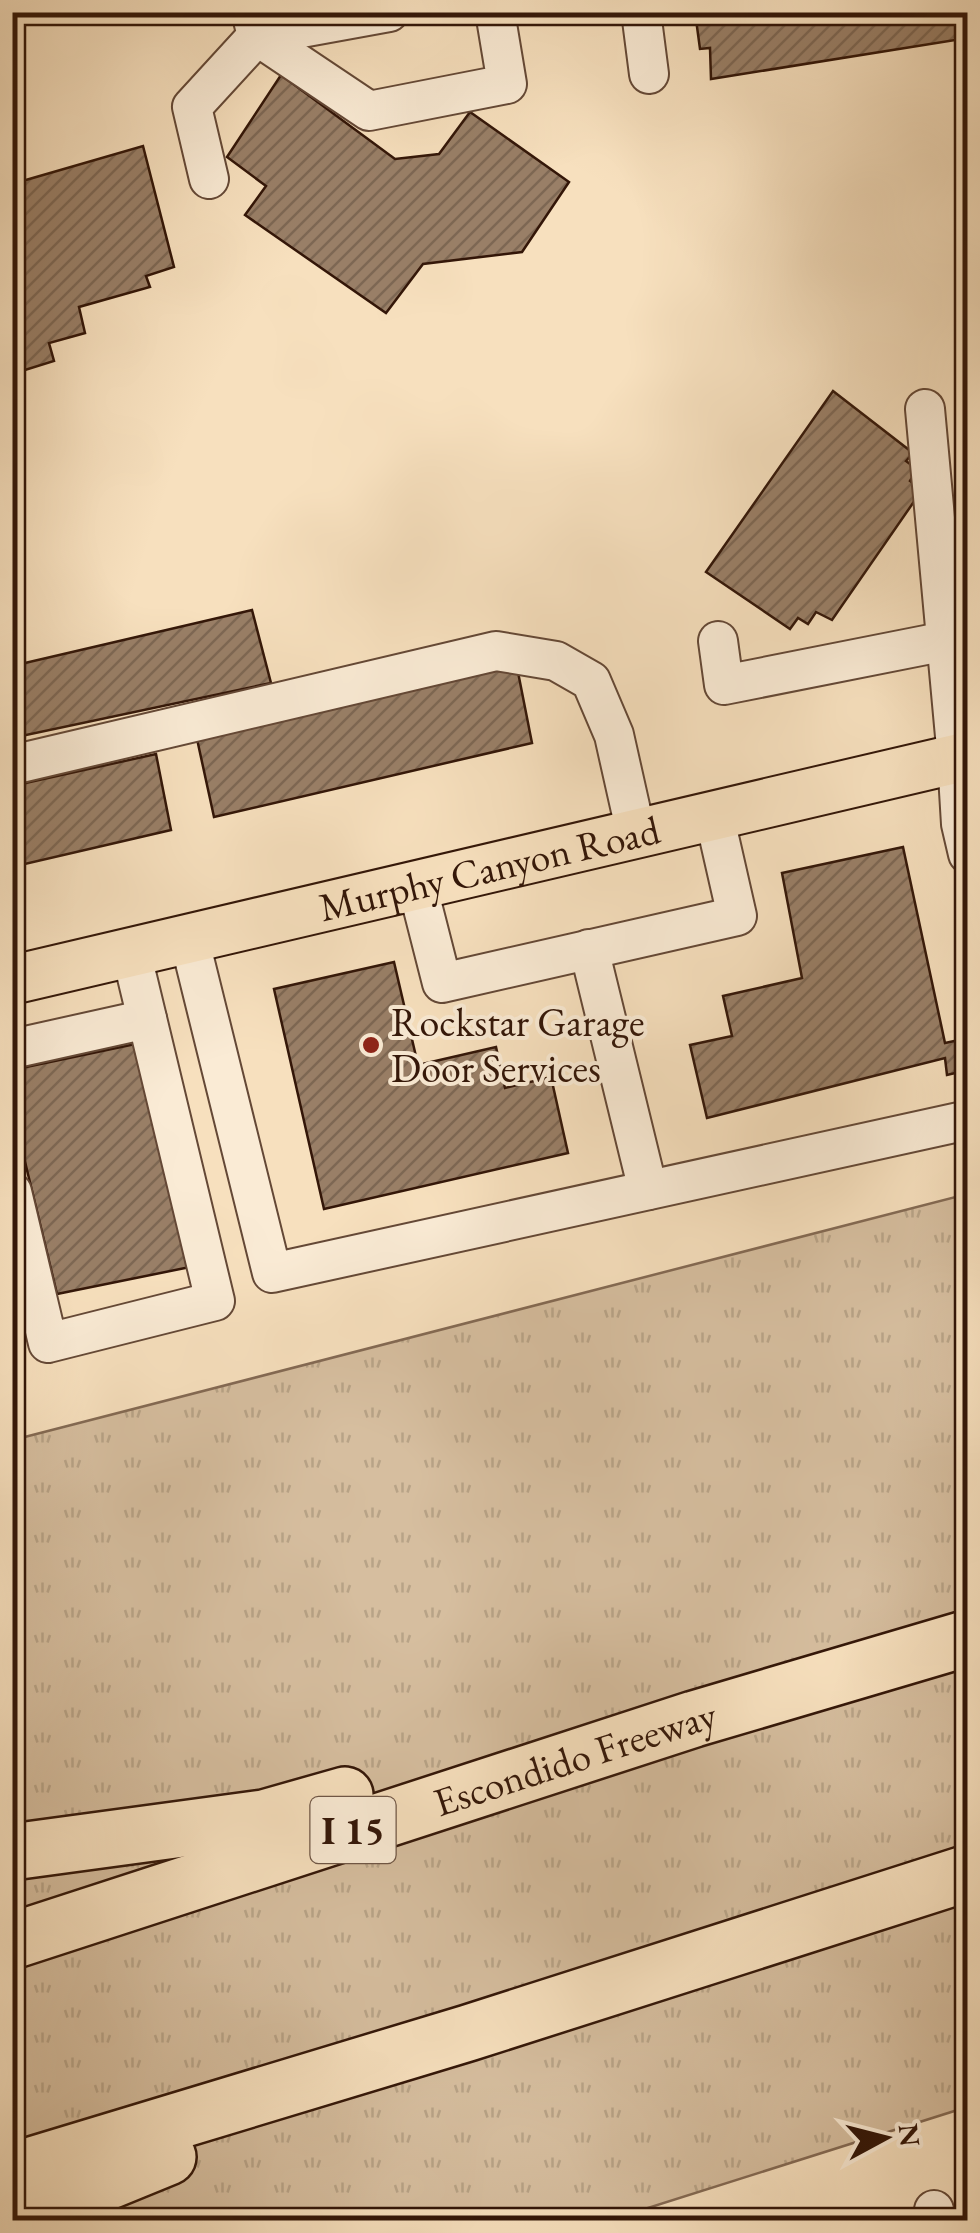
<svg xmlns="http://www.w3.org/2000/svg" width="980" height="2233" font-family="'EB Garamond',serif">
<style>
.grass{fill:url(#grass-tufts);stroke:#846a54;stroke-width:2.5}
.building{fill:url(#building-hatch);stroke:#331608;stroke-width:2.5}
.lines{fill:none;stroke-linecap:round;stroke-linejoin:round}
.minor-casing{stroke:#644836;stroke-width:42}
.major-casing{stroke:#331608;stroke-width:52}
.highway-casing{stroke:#331608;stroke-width:60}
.minor{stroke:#faebd5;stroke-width:38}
.major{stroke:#f7e0be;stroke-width:48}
.highway{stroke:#f7e0be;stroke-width:55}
.poi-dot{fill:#8f2418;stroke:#faebd5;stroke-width:4}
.labels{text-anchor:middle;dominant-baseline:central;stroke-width:8;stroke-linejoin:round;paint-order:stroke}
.shield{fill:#faebd5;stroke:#6f5646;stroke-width:2.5}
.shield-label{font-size:38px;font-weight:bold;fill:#331608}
.street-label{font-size:40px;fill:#331608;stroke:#faebd5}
.poi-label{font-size:40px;fill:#331608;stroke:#faebd5;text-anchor:start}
</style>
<defs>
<pattern id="grass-tufts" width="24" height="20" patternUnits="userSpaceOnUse" patternTransform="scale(2.5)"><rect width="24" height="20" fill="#d6be9f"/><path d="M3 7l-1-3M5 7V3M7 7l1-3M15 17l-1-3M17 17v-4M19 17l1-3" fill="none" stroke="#b8a387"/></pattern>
<pattern id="building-hatch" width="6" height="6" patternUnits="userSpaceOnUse" patternTransform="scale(2.5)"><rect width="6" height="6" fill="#997f67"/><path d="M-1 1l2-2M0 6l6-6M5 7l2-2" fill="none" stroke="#7d6753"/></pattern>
</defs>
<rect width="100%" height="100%" fill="#f7e0be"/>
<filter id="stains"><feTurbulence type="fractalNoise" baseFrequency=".002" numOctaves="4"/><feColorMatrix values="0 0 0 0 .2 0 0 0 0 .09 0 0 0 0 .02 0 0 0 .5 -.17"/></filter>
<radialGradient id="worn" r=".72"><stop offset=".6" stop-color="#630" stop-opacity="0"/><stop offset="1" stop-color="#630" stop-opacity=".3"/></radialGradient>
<!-- grass -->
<path class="grass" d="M 967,1194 L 967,2107 L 610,2220 L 13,2220 L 13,1440 Z"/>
<!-- building -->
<g class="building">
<path d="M 695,12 L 968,12 L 968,38 L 711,79 L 710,48 L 700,49 Z"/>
<path d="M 281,75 L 395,159 L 439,154 L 470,112 L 569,182 L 522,252 L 423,264 L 386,313 L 245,215 L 266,186 L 227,157 Z"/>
<path d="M 143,146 L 174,267 L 146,276 L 150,287 L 79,307 L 85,333 L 49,343 L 54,361 L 12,374 L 12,184 Z"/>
<path d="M 833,391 L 913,453 L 906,461 L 917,469 L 910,481 L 922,490 L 832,620 L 816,612 L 808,624 L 798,618 L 790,629 L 706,572 Z"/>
<path d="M 252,610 L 271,683 L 12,738 L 12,666 Z"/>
<path d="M 516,662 L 532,743 L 214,817 L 197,739 Z"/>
<path d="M 156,754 L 171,830 L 12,867 L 12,786 Z"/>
<path d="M 903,847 L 945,1043 L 968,1038 L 968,1070 L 947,1075 L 945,1058 L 707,1118 L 690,1045 L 732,1036 L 723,996 L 802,978 L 782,873 Z"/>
<path d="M 394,962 L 418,1065 L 496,1047 L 505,1088 L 551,1077 L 568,1153 L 324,1209 L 274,989 Z"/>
<path d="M 140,1043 L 195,1266 L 57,1294 L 12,1108 L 12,1070 Z"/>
</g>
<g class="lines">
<!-- minor casing -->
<g class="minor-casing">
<g id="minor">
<path d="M 251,12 L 257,36 L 369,111 L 507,84 L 495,12"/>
<path d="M 641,12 L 649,74"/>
<path d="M 209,179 L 192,107 L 257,36 L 389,12"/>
<path d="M 925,409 L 957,758 L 961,824 L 968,854"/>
<path d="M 718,641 L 724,685 L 946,641"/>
<path d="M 12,765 L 496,651 L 556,661 L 591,681 L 614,735 L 636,833"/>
<path d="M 417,885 L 442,983 L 737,916 L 714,815"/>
<path d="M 189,938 L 272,1273 L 968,1120"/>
<path d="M 589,949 L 648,1190"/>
<path d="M 12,1049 L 147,1019"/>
<path d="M 12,1192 L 48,1343 L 215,1301 L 131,952"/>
<path d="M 934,2210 L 936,2220"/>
</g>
</g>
<!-- major casing -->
<g class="major-casing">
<g id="major">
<path id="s1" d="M 12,980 L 968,756"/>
</g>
</g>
<!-- highway casing -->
<g class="highway-casing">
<g id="highway">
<path d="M 12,1852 L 264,1818 L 345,1795"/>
<path id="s2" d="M 12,1941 L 694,1719 L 968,1638"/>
<path d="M 12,2171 L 468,2033 L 968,1873"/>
<path d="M 14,2220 L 168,2157"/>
</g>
</g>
<!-- minor -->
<use href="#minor" class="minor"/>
<!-- major -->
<use href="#major" class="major"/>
<!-- highway -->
<use href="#highway" class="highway"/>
</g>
<!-- markers -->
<circle class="poi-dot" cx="371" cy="1045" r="10"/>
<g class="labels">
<!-- shield labels -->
<rect class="shield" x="310.5" y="1797" width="85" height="66" rx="8"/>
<g class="shield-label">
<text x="353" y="1830">I 15</text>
</g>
<!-- street labels -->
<g class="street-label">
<text stroke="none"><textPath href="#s1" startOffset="490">Murphy Canyon Road</textPath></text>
<text stroke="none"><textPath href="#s2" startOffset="592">Escondido Freeway</textPath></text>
</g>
<!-- poi labels -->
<g class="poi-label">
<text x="391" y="1022">Rockstar Garage<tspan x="391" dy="46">Door Services</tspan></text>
</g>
</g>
<!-- margin -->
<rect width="980" height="2233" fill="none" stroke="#f7e0be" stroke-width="50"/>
<rect x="15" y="15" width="950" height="2203" fill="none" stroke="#331608" stroke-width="5"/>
<rect x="25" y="25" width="930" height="2183" fill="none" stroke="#331608" stroke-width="2.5"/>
<!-- north arrow -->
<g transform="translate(885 2138) rotate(83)" stroke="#faebd5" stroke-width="8" paint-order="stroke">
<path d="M0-8L18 38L0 25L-18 38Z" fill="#331608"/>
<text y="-15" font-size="28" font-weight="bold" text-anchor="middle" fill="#331608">N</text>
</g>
<rect width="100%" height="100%" filter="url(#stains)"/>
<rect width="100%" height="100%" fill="url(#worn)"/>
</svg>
